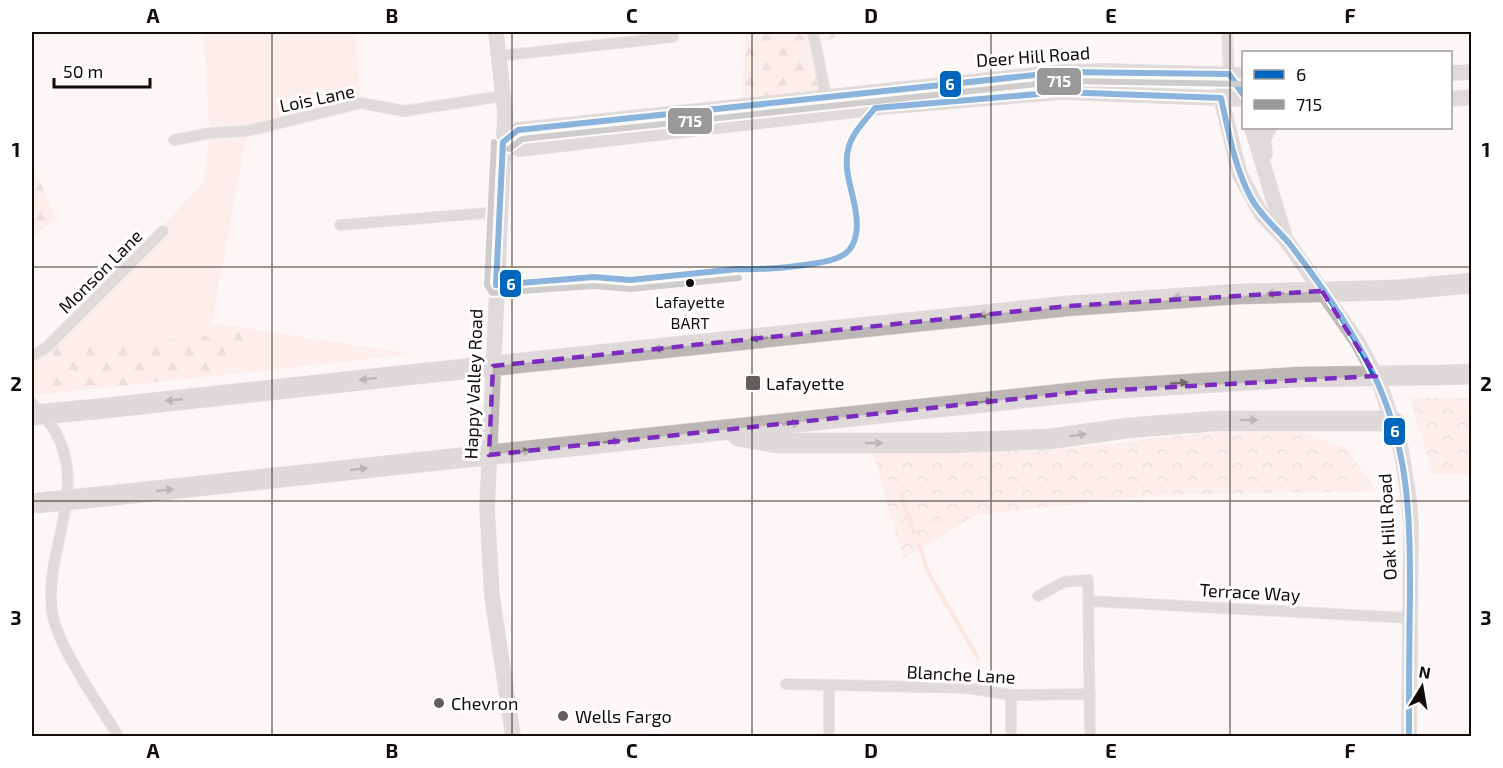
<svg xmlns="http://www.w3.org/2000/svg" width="1503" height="768" font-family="'Exo 2',sans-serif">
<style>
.green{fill:#fde4de}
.forest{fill:url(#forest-firs)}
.park{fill:url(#park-crowns)}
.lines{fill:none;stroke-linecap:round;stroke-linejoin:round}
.stream{stroke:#fdd0c5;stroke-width:4}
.street-casing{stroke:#d6d1d0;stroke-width:12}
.secondary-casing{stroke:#d6d1d0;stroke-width:16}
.highway-casing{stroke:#d6d1d0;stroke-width:21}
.street{stroke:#bebaba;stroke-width:10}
.secondary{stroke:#bebab9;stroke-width:15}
.highway{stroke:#bcb7b5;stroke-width:20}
.highway-bridge-casing{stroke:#d6d1d0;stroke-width:21;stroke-linecap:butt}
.highway-bridge{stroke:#bcb7b5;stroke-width:20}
.bus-1-casing{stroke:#fff;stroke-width:10}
.bus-2-casing{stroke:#fff;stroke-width:10}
.bus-1{stroke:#0065bd;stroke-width:6}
.bus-2{stroke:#999;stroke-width:6}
.oneway{fill:#706a68}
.marked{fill:none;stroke:#7b2cbf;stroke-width:4.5;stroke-dasharray:12 8;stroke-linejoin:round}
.grid{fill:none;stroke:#130b09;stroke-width:1.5;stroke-opacity:0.55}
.bus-dot{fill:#130b09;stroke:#fff;stroke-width:2}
.poi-dot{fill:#655d5c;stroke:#fff;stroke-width:2}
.labels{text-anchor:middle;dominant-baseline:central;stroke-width:6;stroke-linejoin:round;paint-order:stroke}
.bus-label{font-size:16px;fill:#130b09;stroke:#fff}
.street-label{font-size:18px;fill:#130b09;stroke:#fff}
.poi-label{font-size:18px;fill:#130b09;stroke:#fff;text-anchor:start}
.line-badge{stroke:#fff;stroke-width:2}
.badge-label{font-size:16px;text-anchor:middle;font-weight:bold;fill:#fff}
.neatline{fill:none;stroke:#130b09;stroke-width:2}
.grid-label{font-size:20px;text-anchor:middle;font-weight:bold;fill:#130b09}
</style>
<defs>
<pattern id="forest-firs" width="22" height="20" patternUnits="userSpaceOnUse" patternTransform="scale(1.5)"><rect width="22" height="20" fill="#fde4de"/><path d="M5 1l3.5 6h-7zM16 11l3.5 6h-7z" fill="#d8c2bd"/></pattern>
<pattern id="park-crowns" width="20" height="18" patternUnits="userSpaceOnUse" patternTransform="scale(1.5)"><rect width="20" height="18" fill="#fde4de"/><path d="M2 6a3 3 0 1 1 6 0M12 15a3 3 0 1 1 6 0" fill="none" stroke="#d8c2bd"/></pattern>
</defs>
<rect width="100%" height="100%" fill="#fcf6f5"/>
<!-- green -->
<path class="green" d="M 203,32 L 355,32 L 361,103 L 247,131 L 212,323 L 412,354 L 231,374 L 252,330 L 175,340 L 47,347 L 44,394 L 32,395 L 32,353 L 47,346 L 203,184 L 210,133 Z"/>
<!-- forest -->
<g class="forest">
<path d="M 746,32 L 848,32 L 815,45 L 826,96 L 741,105 Z"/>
<path d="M 32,165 L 56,218 L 32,238 Z"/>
<path d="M 253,330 L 231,374 L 44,394 L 47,347 L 175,340 Z"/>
</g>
<!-- park -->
<g class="park">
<path d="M 1410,398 L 1471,398 L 1471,475 L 1433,474 Z"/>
<path d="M 1302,432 L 1347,449 L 1376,491 L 1157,495 L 976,515 L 903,559 L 873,452 L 1057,450 L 1203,433 Z"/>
</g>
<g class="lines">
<!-- stream -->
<g class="stream">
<path d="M 901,495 L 914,533"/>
<path d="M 919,545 L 928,572 L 978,658"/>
</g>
<!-- street casing -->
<g class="street-casing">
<g id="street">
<path d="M 813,32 L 826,96 L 831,102"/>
<path d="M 1227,32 L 1229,74"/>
<path d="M 499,56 L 673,37"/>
<path d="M 174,140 L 210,133 L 247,131 L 361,103 L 404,111 L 503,96"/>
<path d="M 340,225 L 499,212"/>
<path d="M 32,356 L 47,347 L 163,231"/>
<path d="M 32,403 C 39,412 49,421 55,431 C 89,492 44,548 52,611 C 57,647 99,704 118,736"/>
<path d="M 1038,596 L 1064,582 L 1088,580 L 1090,736"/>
<path d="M 1090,601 L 1409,618"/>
<path d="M 786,684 L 967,688 L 1011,695 L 1090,694"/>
<path d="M 829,736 L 829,687"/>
<path d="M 1011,736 L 1011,695"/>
</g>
</g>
<!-- secondary casing -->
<g class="secondary-casing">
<g id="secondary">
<path d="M 496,32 L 505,113 L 487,508 L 492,596 L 513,736"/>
<path d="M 1450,73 L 1472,72"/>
<path d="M 1229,74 L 1221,98 L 1240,175 L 1262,215 L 1286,240 L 1357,341 L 1379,381 L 1401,449 L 1409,499 L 1411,527 L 1409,736"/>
<path d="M 1450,99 L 1472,97"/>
<path d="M 1252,128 L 1284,234"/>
<path d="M 503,142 L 518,130 L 1064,72 L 1105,71 L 1244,75"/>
<path d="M 503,142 L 520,149 L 882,107 L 1061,92 L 1244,99"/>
<path d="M 1265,154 L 1263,139 L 1269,128"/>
</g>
</g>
<!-- highway casing -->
<g class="highway-casing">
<g id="highway">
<path d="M 1396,290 L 1472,283"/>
<path d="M 558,359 L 1068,306 L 1239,294"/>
<path d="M 1441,375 L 1472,374"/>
<path d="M 97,409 L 426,373"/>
<path d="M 738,436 L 777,443 L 944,443 L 1049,439 L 1128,428 L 1215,421 L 1393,421"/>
<path d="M 554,448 L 1108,389 L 1299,377"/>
<path d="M 107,496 L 422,462"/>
</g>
</g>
<!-- street -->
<use href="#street" class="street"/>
<!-- secondary -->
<use href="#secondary" class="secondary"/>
<!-- highway -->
<use href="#highway" class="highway"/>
<!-- highway-bridge casing -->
<g class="highway-bridge-casing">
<g id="highway-bridge">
<path d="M 1239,294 L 1396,290"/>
<path d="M 426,373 L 558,359"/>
<path d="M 1299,377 L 1441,375"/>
<path d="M 32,415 L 97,409"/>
<path d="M 422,462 L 554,448"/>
<path d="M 37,503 L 107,496"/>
</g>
</g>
<!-- highway-bridge -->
<use href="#highway-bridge" class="highway-bridge"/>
<!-- bus-1 casing -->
<g class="bus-1-casing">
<path id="bus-1" d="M 1244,96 L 1229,74 L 1064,72 L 518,130 L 503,142 L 496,285 L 594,277 L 630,280 L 738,269 C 759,270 832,266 846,253 C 857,244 858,227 856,214 C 854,194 843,171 848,150 C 851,134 865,121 875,108 L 1061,92 L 1221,98 C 1229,133 1234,166 1251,198 C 1261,216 1276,228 1289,243 C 1319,282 1349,325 1371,369 C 1409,445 1410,512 1410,595 C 1409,642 1409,689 1409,736"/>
</g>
<!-- bus-2 casing -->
<g class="bus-2-casing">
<g id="bus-2">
<path d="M 494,142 L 487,285 L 492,293 L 594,286 L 631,289 L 739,278"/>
<path d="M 509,149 L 522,139 L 1065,81 L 1244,84"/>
</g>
</g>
<!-- bus-1 -->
<use href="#bus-1" class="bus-1"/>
<!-- bus-2 -->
<use href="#bus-2" class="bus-2"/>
</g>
<!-- one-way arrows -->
<defs><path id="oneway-solid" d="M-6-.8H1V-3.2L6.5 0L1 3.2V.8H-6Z" transform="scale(1.5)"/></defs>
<g class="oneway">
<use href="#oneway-solid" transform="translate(1275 293) rotate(178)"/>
<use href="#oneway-solid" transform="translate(1181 297) rotate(176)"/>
<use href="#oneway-solid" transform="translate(987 314) rotate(174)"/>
<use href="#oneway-solid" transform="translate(759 338) rotate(174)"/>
<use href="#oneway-solid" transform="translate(662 348) rotate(174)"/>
<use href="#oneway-solid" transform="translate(368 379) rotate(174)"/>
<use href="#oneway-solid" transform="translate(1179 383) rotate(-4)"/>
<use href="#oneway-solid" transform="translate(174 400) rotate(174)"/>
<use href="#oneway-solid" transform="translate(985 402) rotate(-7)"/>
<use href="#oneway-solid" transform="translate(1249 420) rotate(-1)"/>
<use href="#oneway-solid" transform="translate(791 424) rotate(-6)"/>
<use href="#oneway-solid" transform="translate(1078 435) rotate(-8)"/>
<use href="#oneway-solid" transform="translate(612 442) rotate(-6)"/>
<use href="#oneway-solid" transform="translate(874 443)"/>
<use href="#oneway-solid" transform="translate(522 452) rotate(-6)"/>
<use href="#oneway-solid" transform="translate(359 469) rotate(-6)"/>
<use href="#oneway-solid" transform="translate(165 490) rotate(-6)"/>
</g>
<!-- marked area -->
<path d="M0 0H1503V768H0ZM 1322,291 L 1376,376 L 1080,392 L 489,455 L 493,366 L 1068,306 Z" fill="#fcf6f5" fill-opacity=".55" fill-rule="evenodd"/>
<path class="marked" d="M 1322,291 L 1376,376 L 1080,392 L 489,455 L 493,366 L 1068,306 Z"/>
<!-- grid -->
<path class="grid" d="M 272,32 L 272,736M 512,32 L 512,736M 752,32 L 752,736M 991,32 L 991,736M 1230,32 L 1230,736M 32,267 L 1472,267M 32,501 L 1472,501"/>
<!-- markers -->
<circle class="bus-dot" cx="690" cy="283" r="5"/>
<g class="poi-dot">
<rect x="745" y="375" width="16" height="16" rx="3"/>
<circle cx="439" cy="703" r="6"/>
<circle cx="563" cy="716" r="6"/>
</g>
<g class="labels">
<!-- bus labels -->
<g class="bus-label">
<text x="690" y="301">Lafayette<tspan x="690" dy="21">BART</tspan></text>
</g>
<!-- street labels -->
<g class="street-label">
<text transform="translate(1033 56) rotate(-4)">Deer Hill Road</text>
<text transform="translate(317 98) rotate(-12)">Lois Lane</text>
<text transform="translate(100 271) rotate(-45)">Monson Lane</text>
<text transform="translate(473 384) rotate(-88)">Happy Valley Road</text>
<text transform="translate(1387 527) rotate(-93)">Oak Hill Road</text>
<text transform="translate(1250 592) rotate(3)">Terrace Way</text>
<text transform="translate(961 674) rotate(3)">Blanche Lane</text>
</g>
<!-- poi labels -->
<g class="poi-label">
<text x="766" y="383">Lafayette</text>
<text x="451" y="703">Chevron</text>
<text x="575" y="716">Wells Fargo</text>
</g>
</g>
<g class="line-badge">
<rect x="1036" y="67" width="46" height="29" rx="6" fill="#999"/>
<rect x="939" y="70" width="23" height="28" rx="6" fill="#0065bd"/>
<rect x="667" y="107" width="46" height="28" rx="6" fill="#999"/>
<rect x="499" y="269" width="23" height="29" rx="6" fill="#0065bd"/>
<rect x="1383" y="417" width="23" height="29" rx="6" fill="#0065bd"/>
</g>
<g class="badge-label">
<text x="1059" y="87">715</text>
<text x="950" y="90">6</text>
<text x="690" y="127">715</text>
<text x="511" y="290">6</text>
<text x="1395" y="437">6</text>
</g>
<!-- border -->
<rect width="1503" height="768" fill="none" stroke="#ffffff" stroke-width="66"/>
<!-- legend -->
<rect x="1242" y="51" width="210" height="78" fill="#ffffff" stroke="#a19d9d" stroke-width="1.5"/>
<rect x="1254" y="70" width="30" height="9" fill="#0065bd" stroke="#a19d9d" stroke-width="1.5"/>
<text x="1296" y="81" font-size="18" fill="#130b09">6</text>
<rect x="1254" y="100" width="30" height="9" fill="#999999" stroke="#a19d9d" stroke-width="1.5"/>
<text x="1296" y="111" font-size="18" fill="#130b09">715</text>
<!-- north arrow -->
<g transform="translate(1422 687) rotate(11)" stroke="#ffffff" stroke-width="4.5" paint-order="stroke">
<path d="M0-4.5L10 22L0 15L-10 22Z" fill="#130b09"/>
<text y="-9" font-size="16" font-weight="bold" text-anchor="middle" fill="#130b09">N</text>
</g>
<!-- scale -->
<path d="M54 78v9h96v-9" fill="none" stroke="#130b09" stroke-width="3"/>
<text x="63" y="78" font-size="18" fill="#130b09" stroke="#ffffff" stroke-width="4.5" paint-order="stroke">50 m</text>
<rect x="33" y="33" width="1437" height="702" class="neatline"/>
<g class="grid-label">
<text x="153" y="23">A</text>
<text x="392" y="23">B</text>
<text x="632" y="23">C</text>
<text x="871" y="23">D</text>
<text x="1111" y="23">E</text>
<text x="1350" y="23">F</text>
<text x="16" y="157">1</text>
<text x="1486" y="157">1</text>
<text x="16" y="391">2</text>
<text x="1486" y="391">2</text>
<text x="16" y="625">3</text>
<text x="1486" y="625">3</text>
<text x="153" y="758">A</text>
<text x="392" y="758">B</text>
<text x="632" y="758">C</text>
<text x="871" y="758">D</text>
<text x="1111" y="758">E</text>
<text x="1350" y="758">F</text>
</g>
</svg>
